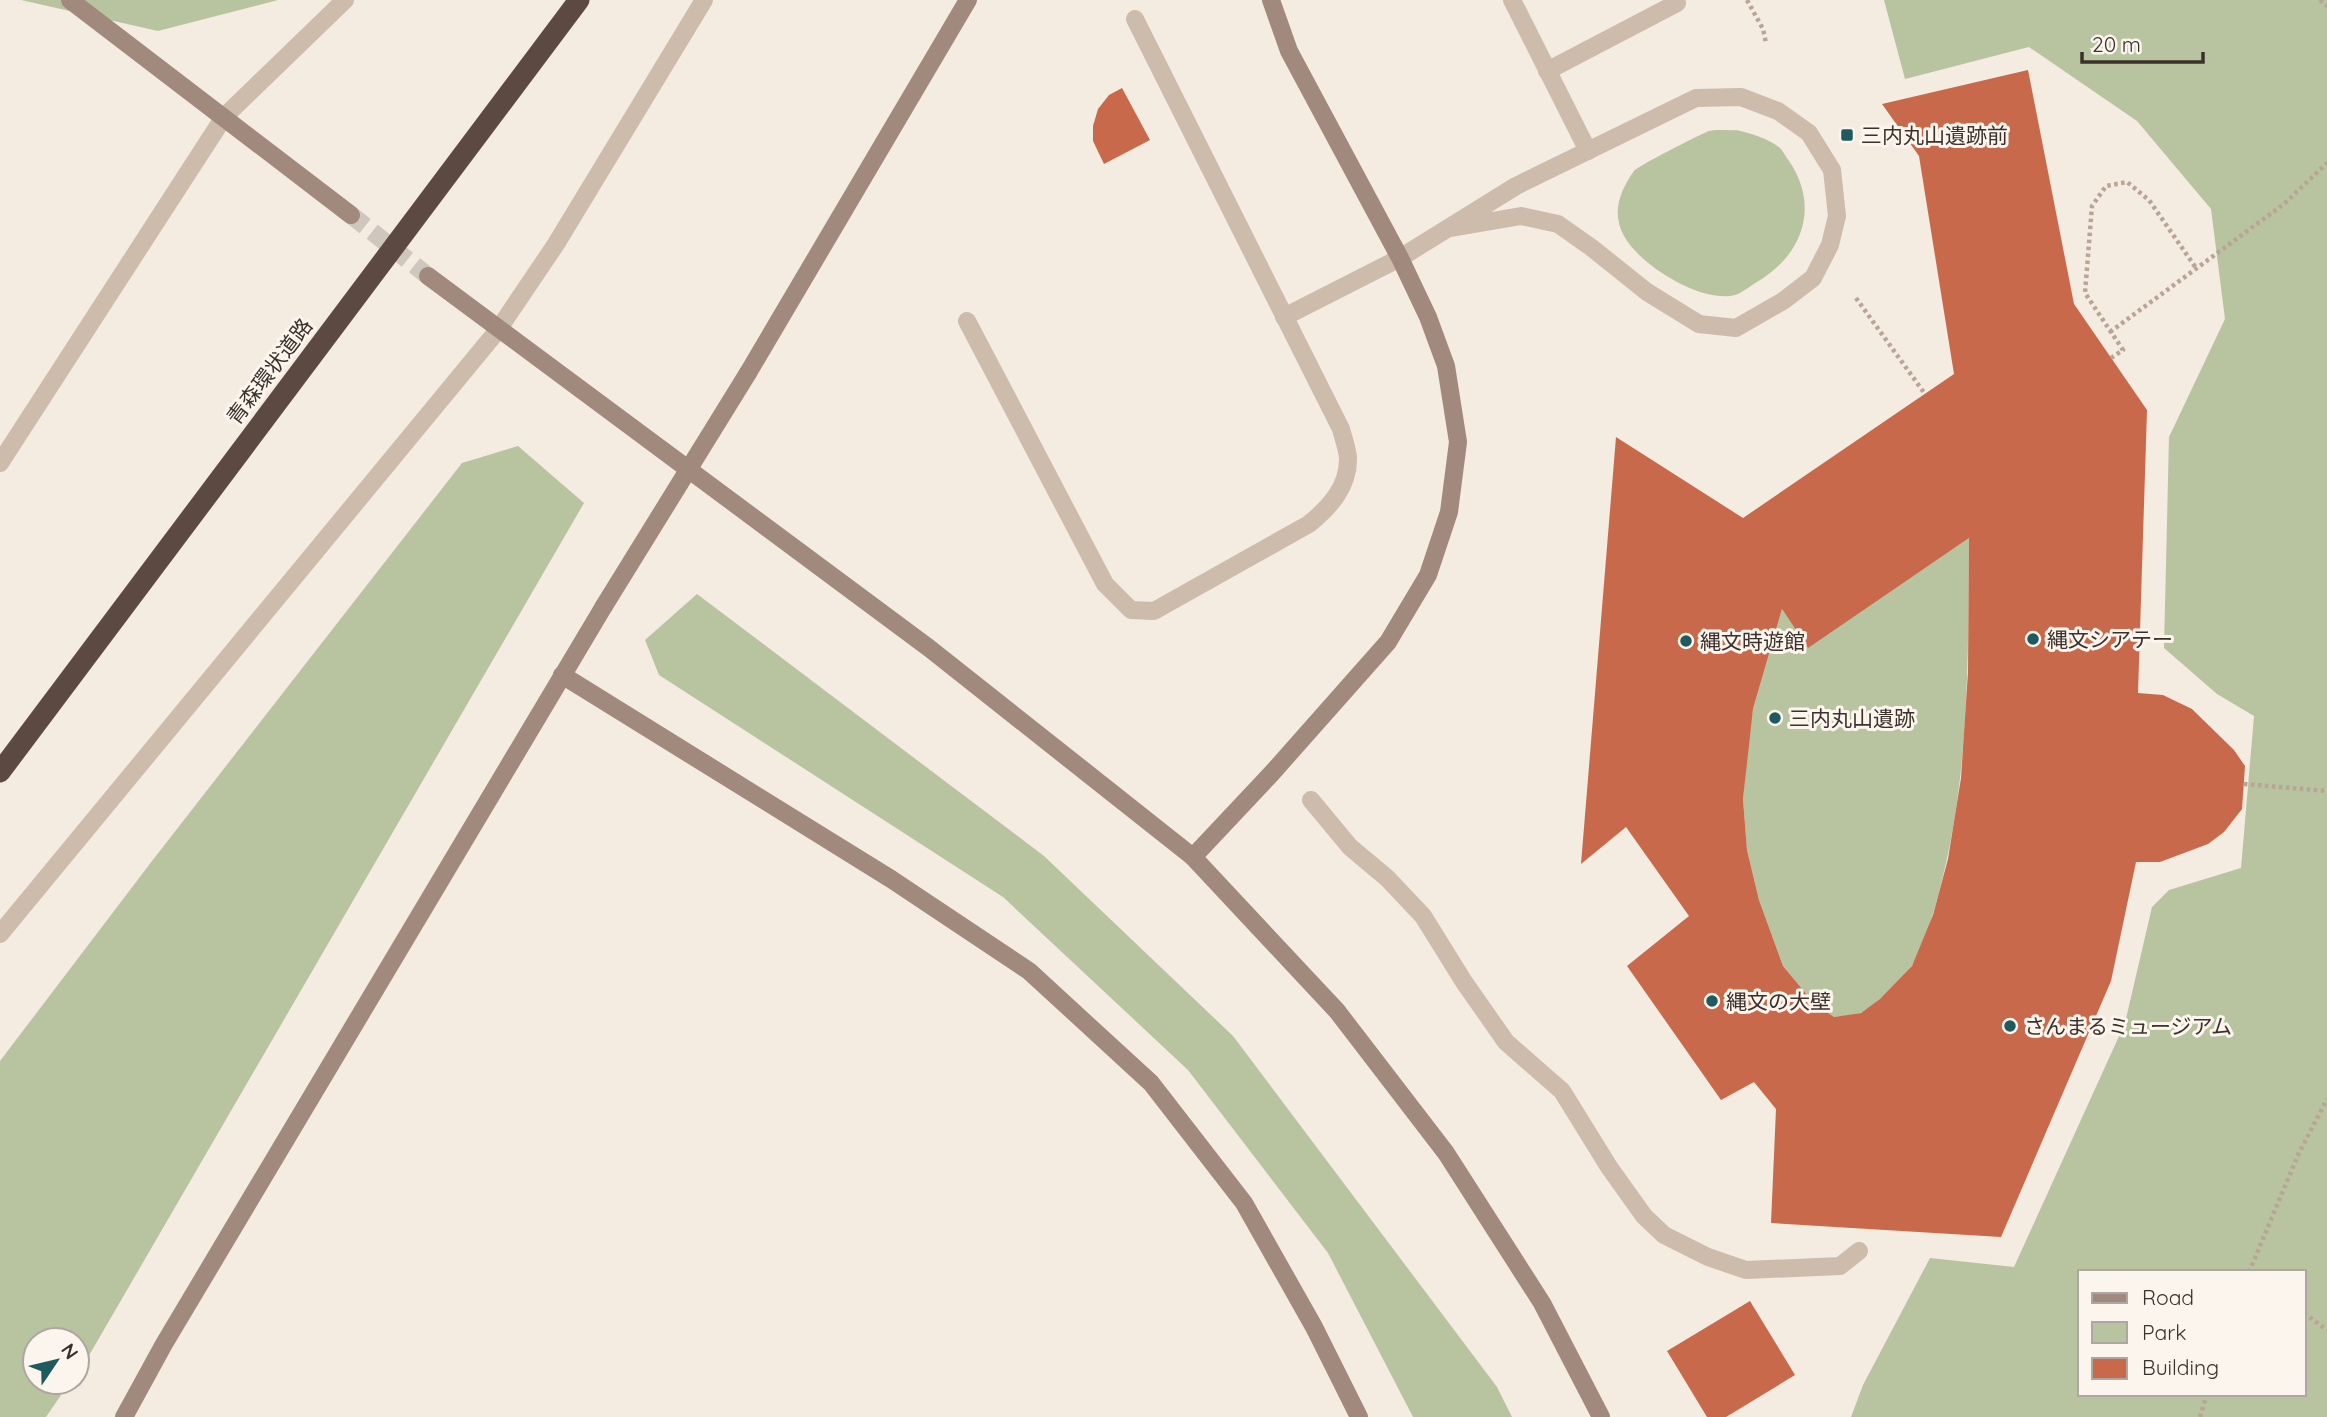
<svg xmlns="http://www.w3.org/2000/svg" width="2327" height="1417" font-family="Quicksand,'Noto Sans JP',sans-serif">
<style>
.green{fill:#b8c4a0;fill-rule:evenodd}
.building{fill:#c8694b;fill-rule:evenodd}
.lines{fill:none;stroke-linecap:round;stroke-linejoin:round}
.secondary-tunnel{stroke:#cfc6bd;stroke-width:18;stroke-dasharray:18 9;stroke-linecap:butt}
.path{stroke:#b9a596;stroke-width:4.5;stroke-dasharray:3.5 3.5;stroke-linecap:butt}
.lane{stroke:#cdbbac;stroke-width:18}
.street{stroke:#cdbbac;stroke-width:18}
.secondary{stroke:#a18a7d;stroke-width:18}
.highway{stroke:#5c4a42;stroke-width:21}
.secondary-bridge{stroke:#a18a7d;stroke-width:18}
.poi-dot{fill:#1f5a5e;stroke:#fbf5ee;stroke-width:2.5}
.labels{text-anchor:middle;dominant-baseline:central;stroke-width:6;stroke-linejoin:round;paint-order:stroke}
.poi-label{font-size:21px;fill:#3b302b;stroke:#fbf5ee;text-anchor:start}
.street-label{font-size:21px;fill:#3b302b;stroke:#fbf5ee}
</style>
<rect width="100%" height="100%" fill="#f4ebe1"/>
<!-- green -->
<g class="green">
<path d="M 21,0 L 278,0 L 158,31 Z"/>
<path d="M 1884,0 L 2327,0 L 2327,1417 L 1851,1417 L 1863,1385 L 1930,1258 L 2014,1267 L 2125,1023 L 2152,907 L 2169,890 L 2241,868 L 2254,716 L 2217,694 L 2164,648 L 2169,437 L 2225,319 L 2211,209 L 2137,121 L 2029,47 L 1905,79 ZM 2080,1272 L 2304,1272 L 2304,1394 L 2080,1394 Z"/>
<path d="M 1736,130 C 1750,133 1768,138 1780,148 C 1783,151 1786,157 1789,161 C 1820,206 1803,255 1757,282 C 1750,286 1738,296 1730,296 C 1703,298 1677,283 1656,269 C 1618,241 1604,213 1634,171 C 1638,166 1701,134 1709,131 C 1717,129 1727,131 1736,130 Z"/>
<path d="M 518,446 L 584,503 L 91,1352 L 77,1372 L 77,1340 L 35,1340 L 35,1382 L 70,1382 L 46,1417 L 0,1417 L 0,1061 L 152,861 L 462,463 Z"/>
<path d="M 1969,538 C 1968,656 1970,777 1939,892 C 1934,912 1923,950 1911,967 C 1901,980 1875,1007 1860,1013 C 1852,1015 1842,1016 1834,1017 L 1813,1002 L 1783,966 L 1759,900 L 1747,850 L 1743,799 L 1748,746 L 1753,709 L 1782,609 L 1808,647 Z"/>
<path d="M 697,594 L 1044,856 L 1233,1036 L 1497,1387 L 1512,1417 L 1413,1417 L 1328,1253 L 1188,1070 L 1003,897 L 659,675 L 645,640 Z"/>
</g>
<!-- building -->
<g class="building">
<path d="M 2028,70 L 2074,304 L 2147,410 L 2138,693 L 2163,695 L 2192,709 L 2234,750 L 2245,766 L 2242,809 L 2224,832 L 2208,844 L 2160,862 L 2136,862 L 2111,981 L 2001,1237 L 1771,1223 L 1776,1109 L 1754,1082 L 1721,1100 L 1627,966 L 1689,916 L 1626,827 L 1581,864 L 1616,437 L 1743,518 L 1954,374 L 1919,156 L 1882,104 ZM 1969,538 L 1968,672 L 1961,778 L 1948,859 L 1933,915 L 1912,966 L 1880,999 L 1861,1013 L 1834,1017 L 1813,1002 L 1783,966 L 1759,900 L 1747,850 L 1743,799 L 1753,709 L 1782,609 L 1808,648 Z"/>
<path d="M 1122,88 L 1150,140 L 1104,164 L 1093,141 L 1093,126 L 1098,109 L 1109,95 Z"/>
<path d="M 1750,1301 L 1795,1375 L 1726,1417 L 1707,1417 L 1667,1351 Z"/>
</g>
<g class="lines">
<!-- secondary-tunnel -->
<path class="secondary-tunnel" d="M 351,215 L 428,276"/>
<!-- path -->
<g class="path">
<path d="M 1747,0 L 1763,29 L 1766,43"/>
<path d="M 2320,0 L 2327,6"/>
<path d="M 1856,298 L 1925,394"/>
<path d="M 2110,332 L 2284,204 L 2327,163"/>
<path d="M 2111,358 L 2123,350 L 2085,293 L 2092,206 L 2106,186 L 2127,182 L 2149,200 L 2196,268"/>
<path d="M 2244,784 L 2327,791"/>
<path d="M 2249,1272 L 2298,1155 L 2327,1099"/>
<path d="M 2304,1313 L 2327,1330"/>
<path d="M 2200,1417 L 2207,1394"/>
</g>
<!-- lane -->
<g class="lane">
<path d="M 1512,0 L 1588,151"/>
<path d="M 1547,71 L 1677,3 L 1676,0"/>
<path d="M 1284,317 L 1400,258 L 1516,186 L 1696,98 L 1741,97 L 1778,111 L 1809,133 L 1832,170 L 1837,216 L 1830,245 L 1813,278 L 1783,301 L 1736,328 L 1699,324 L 1647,292 L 1592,248 L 1558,224 L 1521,216 L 1451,228"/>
<path d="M 967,321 L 1105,584 L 1131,610 L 1154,611 L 1309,524 C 1330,507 1349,486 1348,457 C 1347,448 1343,437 1341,429 L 1135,19"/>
<path d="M 1311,800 L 1350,847 L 1387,878 L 1423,916 L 1464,982 L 1506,1042 L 1562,1091 L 1609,1167 L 1644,1216 L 1664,1235 L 1708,1257 L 1746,1270 L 1840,1266 L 1859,1251"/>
</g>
<!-- street -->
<g class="street">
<path d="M 0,463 L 224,117 L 345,0"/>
<path d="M 0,934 L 498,330 L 556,244 L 704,0"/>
</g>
<!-- secondary -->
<g class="secondary">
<path d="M 70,0 L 351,215"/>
<path d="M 1271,0 L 1289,51 L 1400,258 L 1428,317 L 1446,366 L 1458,442 L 1449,512 L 1428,575 L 1388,642 L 1272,773 L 1193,857 L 1337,1011 L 1446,1153 L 1542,1303 L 1601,1417"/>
<path d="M 428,276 L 929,648 L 1193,857"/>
<path d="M 748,373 L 968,0"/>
<path d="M 562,675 L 891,879 L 1029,971 L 1151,1083 L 1244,1203 L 1314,1327 L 1359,1417"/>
<path d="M 124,1417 L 164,1344 L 604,606"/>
</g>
<!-- highway -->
<path class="highway" d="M 0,772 L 579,0"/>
<!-- secondary-bridge -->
<path class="secondary-bridge" d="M 604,606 L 748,373"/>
</g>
<!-- markers -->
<g class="poi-dot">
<rect x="1840" y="128" width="14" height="14" rx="3.5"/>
<circle cx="2033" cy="639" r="7"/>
<circle cx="1686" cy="641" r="7"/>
<circle cx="1775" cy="718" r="7"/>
<circle cx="1712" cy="1001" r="7"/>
<circle cx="2010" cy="1026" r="7"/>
</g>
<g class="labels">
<!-- poi labels -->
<g class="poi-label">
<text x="1861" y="135">三内丸山遺跡前</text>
<text x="2047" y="639">縄文シアテー</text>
<text x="1700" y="641">縄文時遊館</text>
<text x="1789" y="718">三内丸山遺跡</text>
<text x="1726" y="1001">縄文の大壁</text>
<text x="2024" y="1026">さんまるミュージアム</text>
</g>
<!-- street labels -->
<g class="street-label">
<text transform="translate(269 371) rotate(-53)">青森環状道路</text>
</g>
</g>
<!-- legend -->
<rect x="2078" y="1270" width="228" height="126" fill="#fbf5ee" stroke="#aea6a0" stroke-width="2"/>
<rect x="2092" y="1293" width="35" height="10" fill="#a18a7d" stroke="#aea6a0" stroke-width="2"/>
<text x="2142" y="1305" font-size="21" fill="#3b302b">Road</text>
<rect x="2092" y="1322" width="35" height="21" fill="#b8c4a0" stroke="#aea6a0" stroke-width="2"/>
<text x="2142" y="1340" font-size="21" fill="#3b302b">Park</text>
<rect x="2092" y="1358" width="35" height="21" fill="#c8694b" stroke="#aea6a0" stroke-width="2"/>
<text x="2142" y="1375" font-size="21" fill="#3b302b">Building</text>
<!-- north arrow -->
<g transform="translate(56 1361) rotate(55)"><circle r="33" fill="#fbf5ee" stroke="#aea6a0" stroke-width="2"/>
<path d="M0-5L12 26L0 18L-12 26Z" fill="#1f5a5e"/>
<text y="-10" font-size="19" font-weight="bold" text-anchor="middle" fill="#3b302b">N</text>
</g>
<!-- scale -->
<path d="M2082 52v10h121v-10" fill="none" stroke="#3b302b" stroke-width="3.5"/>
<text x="2092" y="52" font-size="21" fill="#3b302b" stroke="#fbf5ee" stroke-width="5" paint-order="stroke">20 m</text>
</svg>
